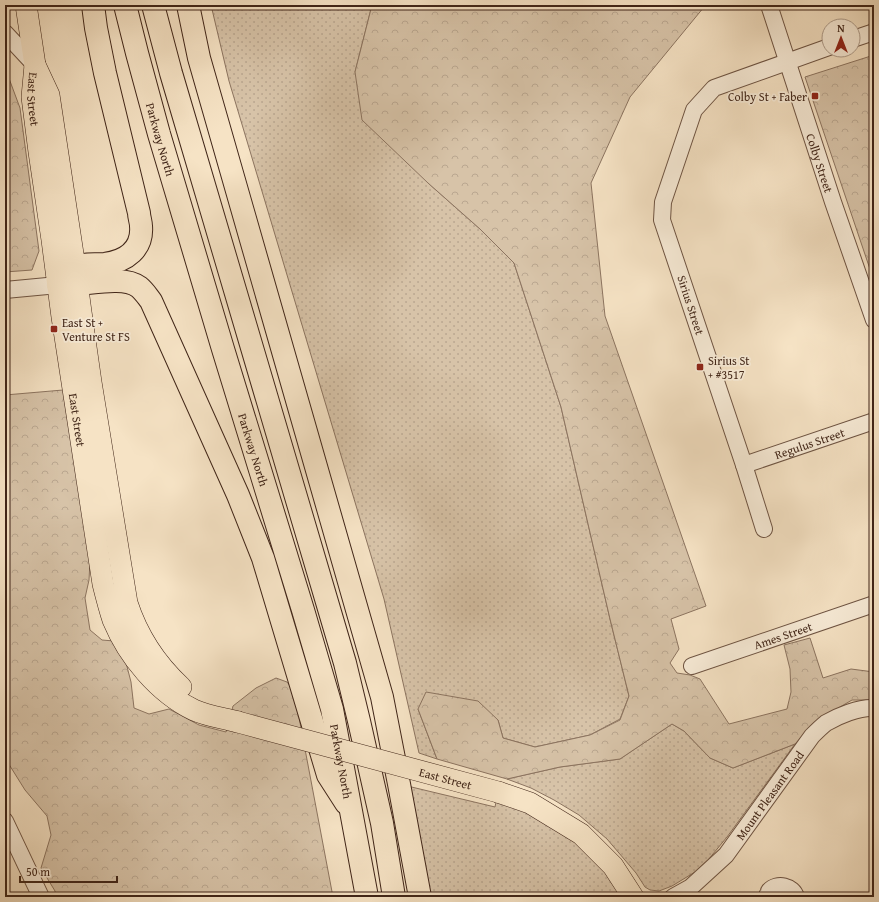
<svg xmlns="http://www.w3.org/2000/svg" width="879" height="902" font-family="'Gentium Book Plus',serif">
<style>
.grass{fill:url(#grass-dots);stroke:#8c7460}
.forest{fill:url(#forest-crowns);stroke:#8c7460}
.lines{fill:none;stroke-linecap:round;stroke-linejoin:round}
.minor-casing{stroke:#6e5443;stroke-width:18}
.major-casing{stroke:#402518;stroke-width:22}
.highway-casing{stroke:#402518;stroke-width:24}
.minor{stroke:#f9edd9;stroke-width:16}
.major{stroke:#f6e3c5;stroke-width:21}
.highway{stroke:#f6e3c5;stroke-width:22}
.major-bridge-casing{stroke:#402518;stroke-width:22;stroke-linecap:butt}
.major-bridge{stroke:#f6e3c5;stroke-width:21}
.poi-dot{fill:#8f2418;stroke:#f9edd9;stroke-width:1.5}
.labels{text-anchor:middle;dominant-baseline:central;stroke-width:3.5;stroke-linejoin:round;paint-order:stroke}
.poi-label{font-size:12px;fill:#402518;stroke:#f9edd9;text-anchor:start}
.street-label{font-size:12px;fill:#402518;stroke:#f9edd9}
</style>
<defs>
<pattern id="grass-dots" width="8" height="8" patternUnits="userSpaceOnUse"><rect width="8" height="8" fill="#d7c3a8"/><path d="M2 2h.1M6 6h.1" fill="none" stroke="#baa790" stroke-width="1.8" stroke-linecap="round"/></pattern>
<pattern id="forest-crowns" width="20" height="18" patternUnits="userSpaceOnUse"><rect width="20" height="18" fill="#d7c3a8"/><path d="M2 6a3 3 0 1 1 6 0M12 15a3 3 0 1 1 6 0" fill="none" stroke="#baa790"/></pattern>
</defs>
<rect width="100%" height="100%" fill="#f6e3c5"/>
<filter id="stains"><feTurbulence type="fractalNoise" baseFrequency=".005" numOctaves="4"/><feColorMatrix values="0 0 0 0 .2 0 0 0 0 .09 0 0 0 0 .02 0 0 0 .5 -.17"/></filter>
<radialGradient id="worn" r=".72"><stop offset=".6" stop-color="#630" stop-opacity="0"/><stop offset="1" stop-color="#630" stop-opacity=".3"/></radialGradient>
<!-- grass -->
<g class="grass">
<path d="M 211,5 L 372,5 L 355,72 L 428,183 L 480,229 L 514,263 L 561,407 L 610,619 L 629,696 L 620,719 L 590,735 L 535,747 L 503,738 L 498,720 L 418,709 L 437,759 L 419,753 L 384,599 L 229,81 Z"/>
<path d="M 672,724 L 684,731 L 710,758 L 733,768 L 795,744 L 727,837 L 708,860 L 695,872 L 672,886 L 659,891 L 650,890 L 645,887 L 636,873 L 607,839 L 579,815 L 554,800 L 531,788 L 507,779 L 560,767 L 620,759 Z"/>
<path d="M 399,784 L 495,807 L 498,792 L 581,834 L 633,897 L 420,897 Z"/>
</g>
<!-- forest -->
<g class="forest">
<path d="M 372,5 L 703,5 L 704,7 L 630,97 L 591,183 L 605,316 L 706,606 L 671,619 L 679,649 L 670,663 L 677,673 L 690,675 L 700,679 L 729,724 L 787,709 L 791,692 L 790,669 L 784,645 L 810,638 L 823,678 L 851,669 L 874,672 L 874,700 L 852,700 L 816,721 L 795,744 L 733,768 L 710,758 L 684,731 L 672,724 L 620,759 L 560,767 L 507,779 L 437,759 L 418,709 L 426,692 L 478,701 L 498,720 L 503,738 L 535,747 L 590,735 L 620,720 L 629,696 L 610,619 L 561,407 L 514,263 L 480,229 L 428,183 L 362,120 L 355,72 Z"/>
<path d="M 874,55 L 874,281 L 805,77 Z"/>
<path d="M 5,71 L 7,73 L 20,108 L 39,251 L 32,270 L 5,272 Z"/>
<path d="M 63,390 L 90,561 L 89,580 L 85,598 L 90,630 L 102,640 L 114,641 L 124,655 L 131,682 L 134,708 L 149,714 L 169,709 L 199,725 L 226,732 L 233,706 L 256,688 L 276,678 L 287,682 L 294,691 L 333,897 L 56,897 L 55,891 L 41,868 L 51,835 L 47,816 L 25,790 L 5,758 L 5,395 Z"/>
</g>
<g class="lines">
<!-- minor casing -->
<g class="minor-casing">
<g id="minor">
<path id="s1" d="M 769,5 L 833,202 L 874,320"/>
<path d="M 5,33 L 35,65"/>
<path d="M 853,39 L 874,32"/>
<path d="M 5,290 L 58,285"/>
<path id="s2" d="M 744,465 L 874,421"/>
<path d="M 764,529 L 744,465 L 662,220 L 663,202 L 694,110 L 714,88 L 829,47"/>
<path id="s3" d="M 692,666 L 874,604"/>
<path d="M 5,821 L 41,897"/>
<path id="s4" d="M 673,897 L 691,887 L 726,855 L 812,736 C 816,732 821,727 826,723 C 838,716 859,707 874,708"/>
<path d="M 766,897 C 767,896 769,892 769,891 C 777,882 793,886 796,897"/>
</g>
</g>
<!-- major casing -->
<g class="major-casing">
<g id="major">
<path id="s5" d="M 26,5 L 35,65 L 32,97 L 39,152 L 52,240 L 62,317 L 103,584 C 106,596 109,608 113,620 C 128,656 158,693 194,710 C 207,716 223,718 238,722"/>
<path d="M 35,65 L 49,95 L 75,267 L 81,312 L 91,382 L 127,603 C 138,637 155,663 181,687"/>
<path d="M 498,792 L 530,803 L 581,834 L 613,866 L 633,897"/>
</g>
</g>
<!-- highway casing -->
<g class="highway-casing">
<g id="highway">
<path id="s6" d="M 125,5 L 137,53 L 159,134 L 223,349 L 303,610 L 332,709 L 367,897"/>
<path d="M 153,5 L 171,73 L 345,663 L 359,721 L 382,823 L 394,897"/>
<path d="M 188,5 L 199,58 L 382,697 L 399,784 L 420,897"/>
<path d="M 77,284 C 94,283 125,276 139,287 C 144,291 147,296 151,301 L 238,495 L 263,558 L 328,775 L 346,803"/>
<path d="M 58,285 C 62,278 66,271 74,267 C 83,263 95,265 105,264 C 126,261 143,249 141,226 C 141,222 139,217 139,213 L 105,73 L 96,28 L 93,5"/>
</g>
</g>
<!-- minor -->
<use href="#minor" class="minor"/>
<!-- major -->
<use href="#major" class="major"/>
<!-- highway -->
<use href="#highway" class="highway"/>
<!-- major-bridge casing -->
<g class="major-bridge-casing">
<g id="major-bridge">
<path id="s7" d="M 238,722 L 498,792"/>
</g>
</g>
<!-- major-bridge -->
<use href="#major-bridge" class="major-bridge"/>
</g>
<!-- markers -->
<g class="poi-dot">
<rect x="811" y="92" width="8" height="8" rx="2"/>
<rect x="50" y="325" width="8" height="8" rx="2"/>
<rect x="696" y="363" width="8" height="8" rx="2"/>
</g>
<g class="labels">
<!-- poi labels -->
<g class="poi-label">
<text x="807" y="96" text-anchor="end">Colby St + Faber</text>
<text x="62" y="322">East St +<tspan x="62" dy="14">Venture St FS</tspan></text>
<text x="708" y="360">Sirius St<tspan x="708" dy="14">+ #3517</tspan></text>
</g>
<!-- street labels -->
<g class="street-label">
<text stroke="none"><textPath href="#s5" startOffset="95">East Street</textPath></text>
<text stroke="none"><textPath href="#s6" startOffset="139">Parkway North</textPath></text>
<text stroke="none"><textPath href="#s1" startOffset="166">Colby Street</textPath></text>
<text transform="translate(691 305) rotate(72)">Sirius Street</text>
<text stroke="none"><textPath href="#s5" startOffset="419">East Street</textPath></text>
<text stroke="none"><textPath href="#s2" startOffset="69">Regulus Street</textPath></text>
<text stroke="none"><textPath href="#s6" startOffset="463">Parkway North</textPath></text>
<text stroke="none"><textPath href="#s3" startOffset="96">Ames Street</textPath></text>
<text stroke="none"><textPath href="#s6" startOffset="787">Parkway North</textPath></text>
<text stroke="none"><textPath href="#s7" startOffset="215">East Street</textPath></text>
<text stroke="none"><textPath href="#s4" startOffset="142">Mount Pleasant Road</textPath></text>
</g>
</g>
<!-- margin -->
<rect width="879" height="902" fill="none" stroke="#f6e3c5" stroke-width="20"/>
<rect x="6" y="6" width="867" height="890" fill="none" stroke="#402518" stroke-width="2"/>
<rect x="10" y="10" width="859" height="882" fill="none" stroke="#402518"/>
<!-- north arrow -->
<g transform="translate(841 38)"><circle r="19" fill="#f9edd9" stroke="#af9d8c"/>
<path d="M0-3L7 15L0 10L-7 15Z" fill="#8f2418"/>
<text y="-6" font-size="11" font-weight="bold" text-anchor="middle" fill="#402518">N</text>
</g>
<!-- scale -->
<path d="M20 876v6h97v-6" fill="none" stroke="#402518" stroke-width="2"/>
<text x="26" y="876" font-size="12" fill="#402518" stroke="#f9edd9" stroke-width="3" paint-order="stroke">50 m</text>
<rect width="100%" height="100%" filter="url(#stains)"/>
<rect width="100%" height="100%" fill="url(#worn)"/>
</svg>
